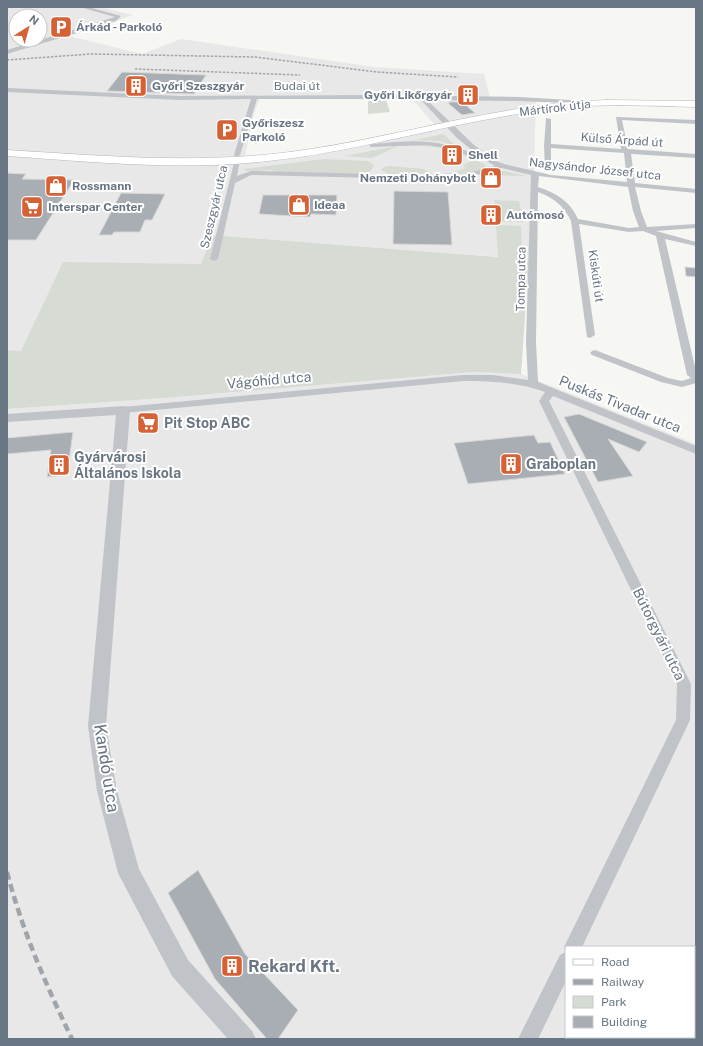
<svg xmlns="http://www.w3.org/2000/svg" width="703" height="1046" font-family="'Public Sans',sans-serif">
<style>
.built{fill:#e7e8e7;fill-rule:evenodd}
.green{fill:#d6dbd3}
.building{fill:#a8aeb4;stroke:#d8d8d6}
.lines{fill:none;stroke-linecap:round;stroke-linejoin:round}
.primary-casing{stroke:#b4b7bb;stroke-width:1}
.minor{fill:#c0c3c7;fill-rule:evenodd}
.tertiary{fill:#c0c3c7;fill-rule:evenodd}
.primary{fill:#fff;fill-rule:evenodd}
.rail-far1{stroke:#a0a5ab;stroke-width:1.5;stroke-dasharray:2.5 1.5;stroke-linecap:butt}
.rail{stroke:#a0a5ab;stroke-width:4.5;stroke-dasharray:8 4.5;stroke-linecap:butt}
.labels{text-anchor:middle;dominant-baseline:central;stroke-width:4;stroke-linejoin:round;paint-order:stroke}
.far-poi-label{font-size:12px;font-weight:bold;fill:#687582;stroke:#fff;text-anchor:start}
.far-street-label{font-size:12px;fill:#687582;stroke:#fff}
.street-label{font-size:14px;fill:#687582;stroke:#fff}
.poi-label{font-size:14px;font-weight:bold;fill:#687582;stroke:#fff;text-anchor:start}
.near-street-label{font-size:17px;fill:#687582;stroke:#fff}
.near-poi-label{font-size:17px;font-weight:bold;fill:#687582;stroke:#fff;text-anchor:start}
</style>
<rect width="100%" height="100%" fill="#f6f6f3"/>
<!-- built -->
<g class="built">
<path d="M 7,7 L 99,7 L 133,15 L 69,36 L 142,54 L 181,39 L 374,67 L 484,74 L 490,98 L 536,99 L 534,170 L 529,259 L 212,235 L 201,264 L 63,263 L 21,352 L 7,350 ZM 16,16 L 40,16 L 40,40 L 16,40 ZM 261,96 L 410,97 L 435,125 L 325,148 L 245,157 L 254,113 Z"/>
<path d="M 474,372 L 521,374 L 696,444 L 696,1039 L 7,1039 L 7,409 L 164,398 ZM 566,947 L 694,947 L 694,1037 L 566,1037 Z"/>
</g>
<!-- green -->
<g class="green">
<path d="M 368,100 L 386,100 L 390,112 L 368,114 Z"/>
<path d="M 443,134 L 456,146 L 438,141 L 415,140 Z"/>
<path d="M 414,143 L 444,146 L 482,163 L 486,166 C 477,173 456,178 445,175 L 444,173 L 451,173 L 466,168 L 463,165 L 474,160 L 447,148 L 411,145 L 398,146 L 372,158 L 344,156 Z"/>
<path d="M 324,159 L 368,161 L 374,165 L 370,172 L 360,174 L 274,172 L 272,170 C 261,170 252,175 243,169 Z"/>
<path d="M 389,166 L 423,169 L 433,174 L 391,175 L 381,170 L 384,167 Z"/>
<path d="M 499,170 L 526,176 L 477,175 Z"/>
<path d="M 494,200 L 519,201 L 523,222 L 497,221 Z"/>
<path d="M 496,225 L 521,226 L 522,258 L 529,259 L 521,374 L 474,372 L 164,398 L 7,409 L 7,350 L 21,351 L 63,262 L 201,264 L 212,235 L 498,257 Z"/>
</g>
<!-- building -->
<g class="building">
<path d="M 122,72 L 206,75 L 194,94 L 107,91 Z"/>
<path d="M 449,102 L 462,102 L 475,113 L 462,115 L 449,104 Z"/>
<path d="M 7,173 L 26,174 L 22,179 L 74,180 L 36,240 L 7,240 Z"/>
<path d="M 394,191 L 448,192 L 452,245 L 393,244 Z"/>
<path d="M 121,193 L 165,194 L 152,220 L 145,220 L 140,232 L 114,232 L 112,235 L 99,235 Z"/>
<path d="M 263,195 L 337,195 L 336,215 L 311,214 L 310,217 L 259,214 Z"/>
<path d="M 685,267 L 696,268 L 696,277 L 686,276 Z"/>
<path d="M 579,414 L 647,442 L 639,452 L 608,439 L 633,476 L 598,482 L 564,417 Z"/>
<path d="M 73,432 L 67,475 L 47,477 L 51,450 L 7,454 L 7,438 Z"/>
<path d="M 534,435 L 538,443 L 550,442 L 565,474 L 468,484 L 454,443 Z"/>
<path d="M 198,870 L 245,954 L 298,1010 L 278,1039 L 267,1039 L 215,979 L 168,893 Z"/>
</g>
<g class="lines">
<!-- primary casing -->
<g class="primary-casing">
<path id="primary" d="M 607,100 L 696,101 L 696,107 C 649,106 600,103 553,109 C 457,120 364,151 268,161 C 182,171 94,162 7,156 L 7,150 C 106,156 205,165 304,150 C 406,135 504,103 607,100 Z"/>
</g>
<!-- minor -->
<g class="minor">
<path d="M 80,7 L 88,7 L 121,16 L 116,21 L 7,54 L 7,50 L 115,17 Z"/>
<path d="M 7,88 L 180,96 L 378,95 L 519,97 L 587,101 L 590,103 L 589,104 L 519,101 L 427,100 L 473,144 L 494,160 L 504,164 L 551,175 L 627,182 L 624,153 L 551,148 L 551,167 L 545,168 L 544,146 L 546,118 L 551,119 L 551,144 L 621,149 L 616,117 L 696,120 L 696,124 L 622,120 L 628,149 L 696,154 L 696,158 L 631,154 L 635,183 L 696,189 L 696,193 L 635,187 L 641,211 L 647,227 L 696,224 L 696,228 L 656,231 L 696,242 L 696,246 L 665,239 L 696,371 L 696,383 L 682,387 L 661,382 L 592,355 L 590,353 L 592,351 L 595,350 L 668,378 L 682,381 L 691,378 L 687,375 L 656,236 L 643,231 L 629,232 L 579,224 L 595,335 L 590,338 L 587,337 L 571,221 C 564,206 554,198 538,192 L 536,342 L 538,382 L 696,446 L 696,454 L 553,396 L 549,401 L 691,684 L 690,720 L 582,947 L 566,947 L 566,952 L 564,947 L 676,720 L 677,684 L 539,401 L 545,392 C 519,382 491,381 463,381 L 123,413 L 118,410 L 123,407 L 463,375 L 493,375 L 528,380 L 526,342 L 531,175 L 502,168 L 457,180 L 251,175 L 235,183 L 218,259 L 214,261 L 210,259 L 235,159 L 240,160 L 237,176 L 251,171 L 457,176 L 495,166 L 485,160 L 480,160 L 449,149 L 428,145 L 370,147 L 370,145 L 372,144 C 417,140 435,138 478,155 L 457,138 L 420,99 L 257,99 L 240,155 L 237,157 L 234,155 L 251,99 L 180,100 L 7,92 ZM 539,176 L 628,187 L 633,211 L 639,227 L 629,228 L 578,219 C 570,201 556,193 538,187 Z"/>
<path d="M 566,952 L 566,981 L 538,1039 L 518,1039 L 560,955 Z"/>
</g>
<!-- tertiary -->
<path class="tertiary" d="M 123,406 L 128,407 L 130,410 L 106,726 L 117,791 L 139,869 L 188,960 L 252,1031 L 256,1039 L 228,1039 L 172,976 L 118,873 L 97,791 L 88,726 L 116,415 L 7,422 L 7,414 Z"/>
<!-- primary -->
<use href="#primary" class="primary"/>
<!-- rail-far1 -->
<g class="rail-far1">
<path d="M 7,60 L 91,54 L 255,57 L 377,72 L 458,77"/>
<path d="M 135,69 L 300,75"/>
</g>
<!-- rail -->
<path class="rail" d="M 7,872 C 22,930 46,985 72,1039"/>
</g>
<!-- icons -->
<defs>
<g id="parking-square" transform="scale(1.15)"><rect x="-9" y="-9" width="18" height="18" rx="4" fill="#d56135" stroke="#fff"/><path d="M-3.5-5.5H1a3.5 3.5 0 0 1 0 7H-1V5.5H-3.5ZM-1-3.4V-.6H.8a1.4 1.4 0 0 0 0-2.8Z" fill="#fff"/></g>
<g id="building-square" transform="scale(1.15)"><rect x="-9" y="-9" width="18" height="18" rx="4" fill="#d56135" stroke="#fff"/><path d="M-4-6H4V6H1V3H-1V6H-4ZM-2.5-4.3h1.7v1.8h-1.7ZM.8-4.3h1.7v1.8H.8ZM-2.5-1h1.7V.8h-1.7ZM.8-1h1.7V.8H.8Z" fill="#fff"/></g>
<g id="shop-square" transform="scale(1.15)"><rect x="-9" y="-9" width="18" height="18" rx="4" fill="#d56135" stroke="#fff"/><path d="M-5-2.5h2.3a2.7 3.5 0 0 1 5.4 0H5L5.5 6h-11ZM-1.5-2.5h3a1.5 2.3 0 0 0-3 0Z" fill="#fff"/></g>
<g id="supermarket-square" transform="scale(1.15)"><rect x="-9" y="-9" width="18" height="18" rx="4" fill="#d56135" stroke="#fff"/><path d="M-6-5.5h2.5l.6 2H6L4.5 2H-2.5L-4.4-4H-6ZM-1.5 3.2a1.3 1.3 0 1 0 .1 0ZM3 3.2a1.3 1.3 0 1 0 .1 0Z" fill="#fff"/></g>
</defs>
<g fill-rule="evenodd">
<use href="#parking-square" x="61" y="27"/>
<use href="#building-square" x="136" y="86"/>
<use href="#building-square" x="468" y="95"/>
<use href="#parking-square" x="227" y="130"/>
<use href="#building-square" x="452" y="155"/>
<use href="#shop-square" x="491" y="178"/>
<use href="#shop-square" x="56" y="186"/>
<use href="#shop-square" x="299" y="205"/>
<use href="#supermarket-square" x="32" y="207"/>
<use href="#building-square" x="491" y="215"/>
<use href="#supermarket-square" x="148" y="423"/>
<use href="#building-square" x="511" y="464"/>
<use href="#building-square" x="59" y="465"/>
<use href="#building-square" x="232" y="966"/>
</g>
<g class="labels">
<!-- far-poi labels -->
<g class="far-poi-label">
<text x="76" y="27">Árkád - Parkoló</text>
<text x="152" y="86">Győri Szeszgyár</text>
<text x="452" y="95" text-anchor="end">Győri Likőrgyár</text>
<text x="242" y="123">Győriszesz<tspan x="242" dy="14">Parkoló</tspan></text>
<text x="468" y="155">Shell</text>
<text x="476" y="178" text-anchor="end">Nemzeti Dohánybolt</text>
<text x="72" y="186">Rossmann</text>
<text x="314" y="205">Ideaa</text>
<text x="48" y="207">Interspar Center</text>
<text x="506" y="215">Autómosó</text>
</g>
<!-- far-street labels -->
<g class="far-street-label">
<text x="297" y="86">Budai út</text>
<text transform="translate(555 108) rotate(-7)">Mártírok útja</text>
<text transform="translate(622 140) rotate(4)">Külső Árpád út</text>
<text transform="translate(595 169) rotate(6)">Nagysándor József utca</text>
<text transform="translate(214 207) rotate(-77)">Szeszgyár utca</text>
<text transform="translate(596 276) rotate(82)">Kiskúti út</text>
<text transform="translate(521 279) rotate(-89)">Tompa utca</text>
</g>
<!-- street labels -->
<g class="street-label">
<text transform="translate(269 380) rotate(-5)">Vágóhíd utca</text>
<text transform="translate(620 404) rotate(22)">Puskás Tivadar utca</text>
<text transform="translate(659 634) rotate(64)">Bútorgyári utca</text>
</g>
<!-- poi labels -->
<g class="poi-label">
<text x="164" y="423">Pit Stop ABC</text>
<text x="74" y="457">Gyárvárosi<tspan x="74" dy="16">Általános Iskola</tspan></text>
<text x="526" y="464">Graboplan</text>
</g>
<!-- near-street labels -->
<g class="near-street-label">
<text transform="translate(107 768) rotate(81)">Kandó utca</text>
</g>
<!-- near-poi labels -->
<g class="near-poi-label">
<text x="248" y="966">Rekard Kft.</text>
</g>
</g>
<!-- border -->
<rect width="703" height="1046" fill="none" stroke="#687582" stroke-width="16"/>
<!-- legend -->
<rect x="565" y="946" width="130" height="92" fill="#ffffff" stroke="#c3c8cd"/>
<rect x="573" y="959" width="20" height="6" fill="#ffffff" stroke="#c3c8cd"/>
<text x="601" y="966" font-size="12" fill="#687582">Road</text>
<rect x="573" y="979" width="20" height="6" fill="#a0a5ab" stroke="#c3c8cd"/>
<text x="601" y="986" font-size="12" fill="#687582">Railway</text>
<rect x="573" y="996" width="20" height="12" fill="#d6dbd3" stroke="#c3c8cd"/>
<text x="601" y="1006" font-size="12" fill="#687582">Park</text>
<rect x="573" y="1016" width="20" height="12" fill="#a8aeb4" stroke="#c3c8cd"/>
<text x="601" y="1026" font-size="12" fill="#687582">Building</text>
<!-- north arrow -->
<g transform="translate(28 28) rotate(37)"><circle r="19" fill="#ffffff" stroke="#c3c8cd"/>
<path d="M0-3L7 15L0 10L-7 15Z" fill="#d56135"/>
<text y="-6" font-size="11" font-weight="bold" text-anchor="middle" fill="#687582">N</text>
</g>
</svg>
